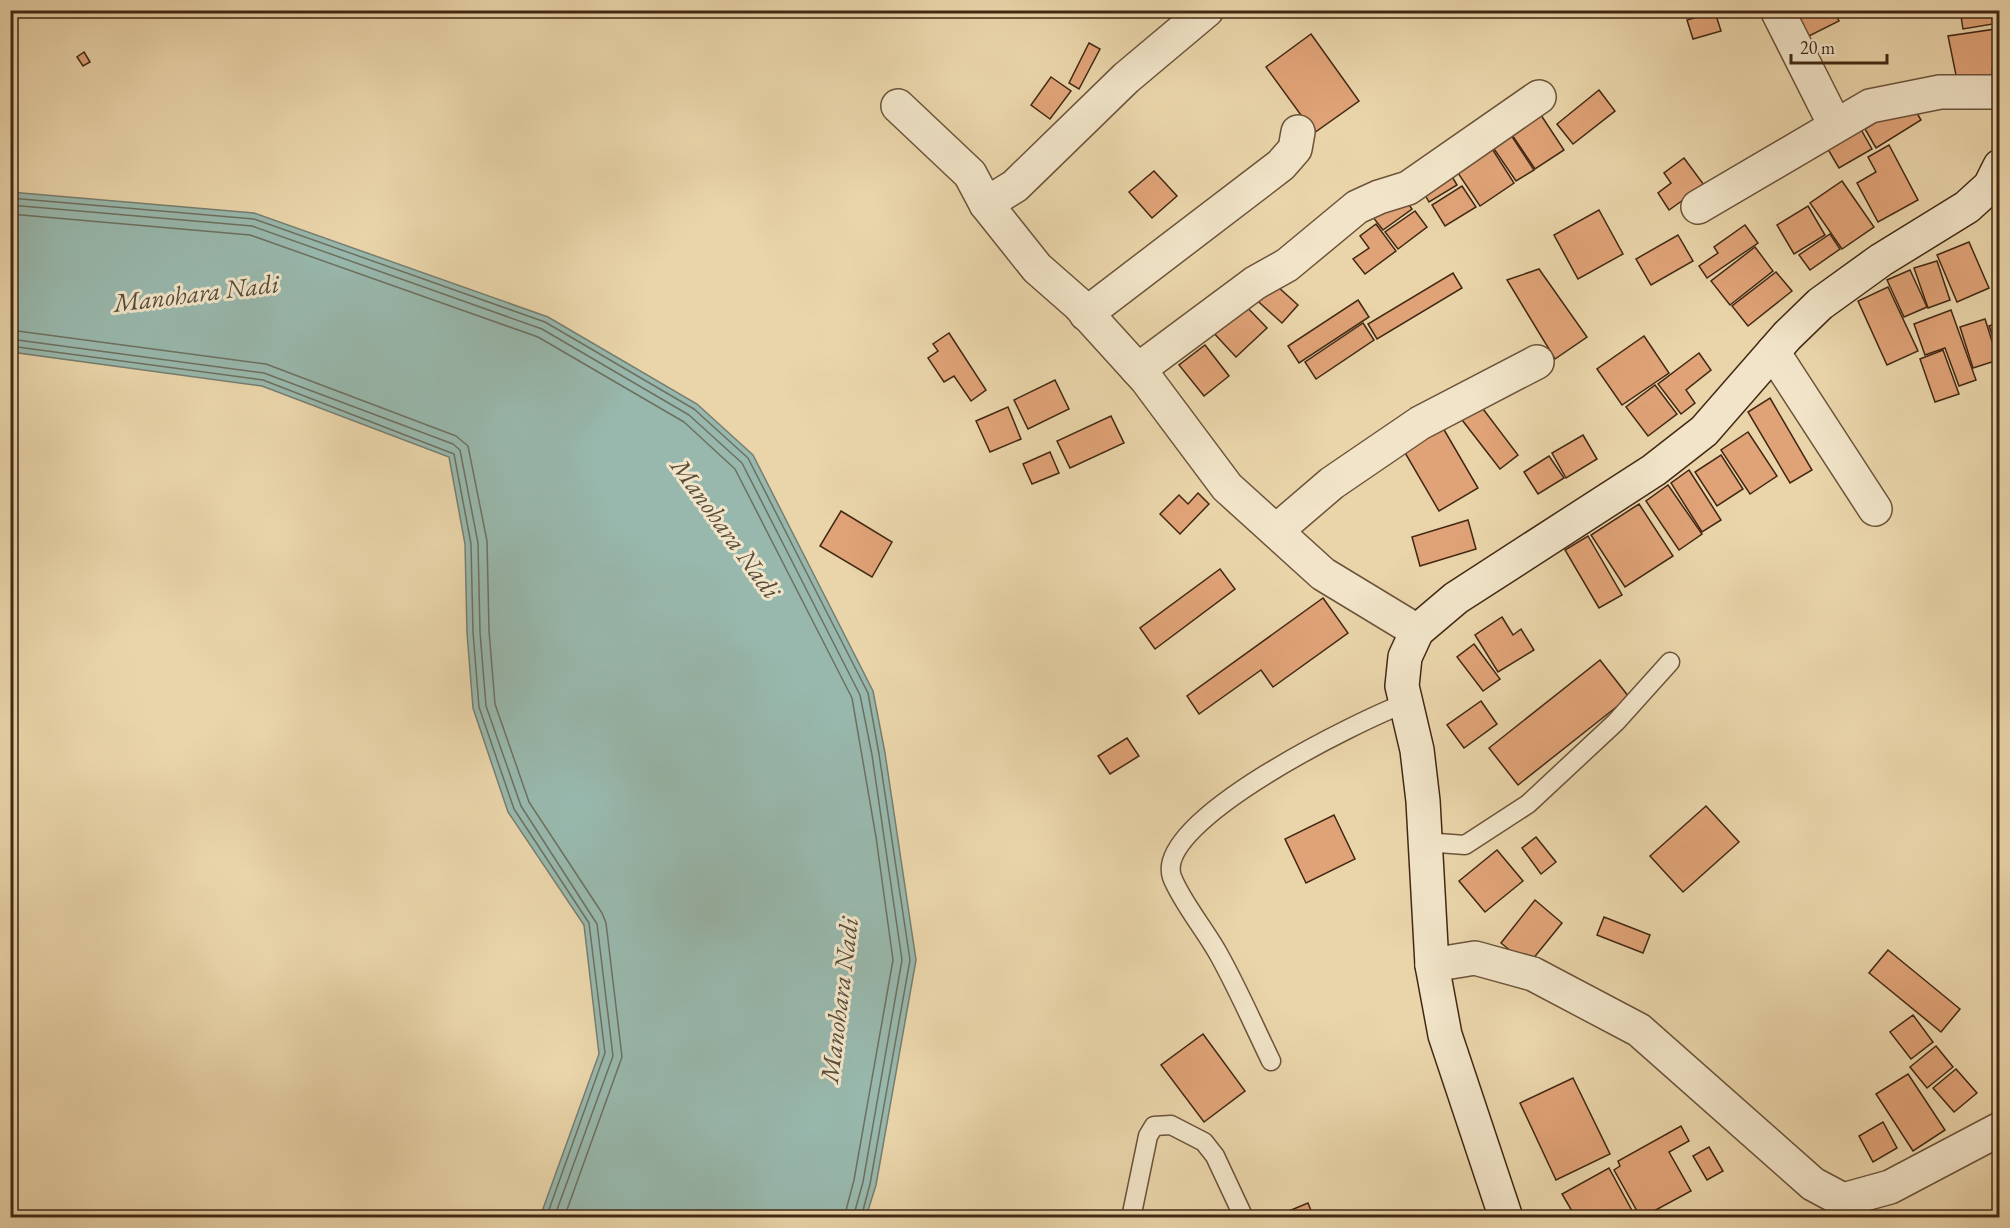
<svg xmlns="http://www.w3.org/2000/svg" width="2010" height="1228" font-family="'EB Garamond',serif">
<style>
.water{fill:#98b8ad;stroke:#767e70;stroke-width:1.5}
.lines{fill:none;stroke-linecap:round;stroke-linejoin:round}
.shore{stroke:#6d7060;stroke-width:1.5}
.building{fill:#e0a377;stroke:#422814;stroke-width:1.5}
.lane-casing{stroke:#6c533a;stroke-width:21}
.street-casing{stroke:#6c533a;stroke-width:36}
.secondary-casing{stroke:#422814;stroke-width:36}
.lane{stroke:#f1e4c8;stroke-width:18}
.street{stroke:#f1e4c8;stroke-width:33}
.secondary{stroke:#f1e4c8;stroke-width:33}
.labels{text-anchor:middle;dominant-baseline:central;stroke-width:6;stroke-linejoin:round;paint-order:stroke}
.water-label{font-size:26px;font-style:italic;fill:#584c3a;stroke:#f1e4c8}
</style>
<rect width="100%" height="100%" fill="#ead5aa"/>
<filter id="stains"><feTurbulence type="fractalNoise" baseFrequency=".00333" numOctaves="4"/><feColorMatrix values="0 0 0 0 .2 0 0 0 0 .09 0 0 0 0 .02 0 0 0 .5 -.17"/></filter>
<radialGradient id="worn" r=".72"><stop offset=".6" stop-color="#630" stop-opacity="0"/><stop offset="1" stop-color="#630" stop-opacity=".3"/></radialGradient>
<!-- water -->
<path class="water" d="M 10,192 L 254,213 L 548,317 L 697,404 L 753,455 L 873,691 L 885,753 L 916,960 L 876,1185 L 866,1217 L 540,1217 L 599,1054 L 584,925 L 508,812 L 473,708 L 467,633 L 465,544 L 449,457 L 262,386 L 11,352 Z"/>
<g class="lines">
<!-- shore -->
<g class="shore">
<path d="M 10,198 L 254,219 L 545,322 L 694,409 L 748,458 L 868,693 L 879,754 L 910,960 L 870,1184 L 861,1218"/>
<path d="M 10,205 L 252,226 L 542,329 L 689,415 L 742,463 L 860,695 L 872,755 L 902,960 L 863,1182 L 853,1218"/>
<path d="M 10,214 L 250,235 L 538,337 L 684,422 L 735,469 L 852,698 L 876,837 L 893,960 L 854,1180 L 844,1218"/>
<path d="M 10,330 L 266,364 L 456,436 L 468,446 L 487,541 L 489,631 L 495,704 L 529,802 L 602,913 L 606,923 L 622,1057 L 564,1218"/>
<path d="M 10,339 L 264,373 L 453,444 L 460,450 L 478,543 L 480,632 L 486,706 L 521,806 L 597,924 L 613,1056 L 554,1218"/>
<path d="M 10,346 L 263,380 L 454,454 L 471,544 L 473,632 L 479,707 L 514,809 L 589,923 L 605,1053 L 546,1218"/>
</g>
</g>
<!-- building -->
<g class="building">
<path d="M 1789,10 L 1834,10 L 1839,21 L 1803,39 Z"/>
<path d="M 1960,10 L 2000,10 L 2000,16 L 1992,17 L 1993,24 L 1963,29 Z"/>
<path d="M 1715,12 L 1721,31 L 1693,39 L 1687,20 Z"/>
<path d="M 1996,29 L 1992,75 L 1957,80 L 1948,36 Z"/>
<path d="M 1311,34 L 1359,101 L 1314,133 L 1266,67 Z"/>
<path d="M 1089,43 L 1100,49 L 1079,89 L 1069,83 Z"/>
<path d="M 84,52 L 90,62 L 83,66 L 77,57 Z"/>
<path d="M 1051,77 L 1071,91 L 1050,119 L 1031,105 Z"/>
<path d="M 1599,90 L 1615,111 L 1573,144 L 1557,124 Z"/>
<path d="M 1910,101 L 1921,120 L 1876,148 L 1865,129 Z"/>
<path d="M 1535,106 L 1564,150 L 1535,169 L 1506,126 Z"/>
<path d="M 1859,126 L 1872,149 L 1839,168 L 1826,146 Z"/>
<path d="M 1509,132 L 1534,170 L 1516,181 L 1490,143 Z"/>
<path d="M 1489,144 L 1514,183 L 1480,206 L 1454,167 Z"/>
<path d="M 1889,145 L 1918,200 L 1878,222 L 1857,183 L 1876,172 L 1868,157 Z"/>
<path d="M 1684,158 L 1704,185 L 1669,210 L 1658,193 L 1671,183 L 1664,173 Z"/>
<path d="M 1447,168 L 1457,185 L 1429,202 L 1419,184 Z"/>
<path d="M 1154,171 L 1177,196 L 1152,218 L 1129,192 Z"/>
<path d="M 1842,181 L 1874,227 L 1842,249 L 1810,203 Z"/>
<path d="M 1462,186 L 1476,207 L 1445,226 L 1432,205 Z"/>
<path d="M 1402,195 L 1412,209 L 1383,230 L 1372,216 Z"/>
<path d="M 1808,206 L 1825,235 L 1794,254 L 1777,225 Z"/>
<path d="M 1599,210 L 1623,254 L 1578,279 L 1554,235 Z"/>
<path d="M 1415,211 L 1427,227 L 1398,249 L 1385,232 Z"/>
<path d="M 1376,224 L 1396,251 L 1365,274 L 1353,259 L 1369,248 L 1360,236 Z"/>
<path d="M 1745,225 L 1758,243 L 1707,278 L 1699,266 L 1718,253 L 1714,247 Z"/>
<path d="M 1830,234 L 1840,249 L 1810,270 L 1799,255 Z"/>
<path d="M 1678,235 L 1693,261 L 1651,285 L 1636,259 Z"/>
<path d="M 1969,242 L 1989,288 L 1957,302 L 1937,255 Z"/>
<path d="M 1755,247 L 1773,271 L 1730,305 L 1711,281 Z"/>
<path d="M 1937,261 L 1950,300 L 1928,308 L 1914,268 Z"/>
<path d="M 1539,269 L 1587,337 L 1555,359 L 1507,280 Z"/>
<path d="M 1910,270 L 1927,307 L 1904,317 L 1887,280 Z"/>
<path d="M 1776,272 L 1792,291 L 1748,326 L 1732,306 Z"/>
<path d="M 1453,273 L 1462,288 L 1377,339 L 1368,324 Z"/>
<path d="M 1267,277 L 1298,305 L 1282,323 L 1251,295 Z"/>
<path d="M 1888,287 L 1918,351 L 1887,365 L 1858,301 Z"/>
<path d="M 1240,300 L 1267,328 L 1236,357 L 1210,329 Z"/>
<path d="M 1358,300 L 1369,317 L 1299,363 L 1288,346 Z"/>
<path d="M 1951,310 L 1976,380 L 1959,386 L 1945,348 L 1925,355 L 1914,324 Z"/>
<path d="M 1985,319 L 1998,360 L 1973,368 L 1960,327 Z"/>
<path d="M 2000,322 L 2000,357 L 1989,326 Z"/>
<path d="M 1363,323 L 1374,340 L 1316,379 L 1305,362 Z"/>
<path d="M 949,333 L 986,390 L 971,401 L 954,376 L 944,382 L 928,358 L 938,351 L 933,344 Z"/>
<path d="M 1644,336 L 1669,373 L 1622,405 L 1597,369 Z"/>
<path d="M 1205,345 L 1229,376 L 1204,396 L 1179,365 Z"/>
<path d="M 1943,350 L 1959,394 L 1935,402 L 1920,359 Z"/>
<path d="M 1699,353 L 1711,370 L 1686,390 L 1695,403 L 1681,414 L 1658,384 Z"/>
<path d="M 1055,380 L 1069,409 L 1028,429 L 1014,400 Z"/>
<path d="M 1655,385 L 1677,414 L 1648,436 L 1626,407 Z"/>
<path d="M 1770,398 L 1812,470 L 1790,483 L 1748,412 Z"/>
<path d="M 1477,401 L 1518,455 L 1500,469 L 1459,416 Z"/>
<path d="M 1008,407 L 1021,439 L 990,452 L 976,421 Z"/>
<path d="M 1111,416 L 1124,443 L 1070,468 L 1057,441 Z"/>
<path d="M 1443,428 L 1478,488 L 1439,511 L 1404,451 Z"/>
<path d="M 1748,432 L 1777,476 L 1750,494 L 1721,450 Z"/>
<path d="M 1583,435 L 1597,459 L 1566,478 L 1552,453 Z"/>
<path d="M 1050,452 L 1059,473 L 1032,484 L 1023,464 Z"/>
<path d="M 1721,455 L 1743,489 L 1717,506 L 1695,472 Z"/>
<path d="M 1549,456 L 1564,478 L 1538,494 L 1524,472 Z"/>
<path d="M 1689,470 L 1721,520 L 1702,532 L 1671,483 Z"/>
<path d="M 1668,485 L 1702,534 L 1679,550 L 1646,501 Z"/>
<path d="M 1198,493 L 1209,504 L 1180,534 L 1160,514 L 1179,495 L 1188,504 Z"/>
<path d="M 1639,504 L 1673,556 L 1625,587 L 1591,535 Z"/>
<path d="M 841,511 L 892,542 L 872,577 L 820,546 Z"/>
<path d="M 1468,520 L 1476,549 L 1420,566 L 1412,537 Z"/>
<path d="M 1588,536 L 1622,595 L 1599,608 L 1565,550 Z"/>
<path d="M 1220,569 L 1235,589 L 1155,649 L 1140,628 Z"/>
<path d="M 1323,598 L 1348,633 L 1273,687 L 1261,670 L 1199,714 L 1187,696 Z"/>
<path d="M 1502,617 L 1513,635 L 1521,629 L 1534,650 L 1498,672 L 1475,635 Z"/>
<path d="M 1474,644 L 1500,679 L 1483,691 L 1457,657 Z"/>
<path d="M 1600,660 L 1629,697 L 1518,785 L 1489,748 Z"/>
<path d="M 1481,701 L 1497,724 L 1464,748 L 1447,725 Z"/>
<path d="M 1127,738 L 1139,756 L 1110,774 L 1098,756 Z"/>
<path d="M 1706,806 L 1739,842 L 1683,892 L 1650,856 Z"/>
<path d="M 1334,815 L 1355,859 L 1306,883 L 1285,839 Z"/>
<path d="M 1536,837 L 1556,862 L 1541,874 L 1522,848 Z"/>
<path d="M 1497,850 L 1523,881 L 1485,912 L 1459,881 Z"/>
<path d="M 1535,900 L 1562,923 L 1528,965 L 1501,943 Z"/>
<path d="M 1604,917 L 1650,935 L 1643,953 L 1597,935 Z"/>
<path d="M 1888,950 L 1960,1009 L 1941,1032 L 1869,973 Z"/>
<path d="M 1913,1015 L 1933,1042 L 1911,1059 L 1890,1032 Z"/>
<path d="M 1203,1034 L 1245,1091 L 1204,1122 L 1161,1065 Z"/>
<path d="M 1936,1046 L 1953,1067 L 1927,1088 L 1910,1067 Z"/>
<path d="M 1956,1069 L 1977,1093 L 1954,1112 L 1933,1088 Z"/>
<path d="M 1908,1074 L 1945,1130 L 1913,1151 L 1876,1094 Z"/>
<path d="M 1573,1078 L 1610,1154 L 1556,1180 L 1520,1103 Z"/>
<path d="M 1883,1122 L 1897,1148 L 1873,1162 L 1859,1136 Z"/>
<path d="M 1681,1126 L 1689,1141 L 1669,1152 L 1691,1191 L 1641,1218 L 1614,1170 L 1620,1166 L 1618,1161 Z"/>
<path d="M 1709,1147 L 1723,1171 L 1707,1180 L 1693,1156 Z"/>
<path d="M 1609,1168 L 1636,1218 L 1576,1218 L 1562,1194 Z"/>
<path d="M 1308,1203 L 1314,1218 L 1272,1218 Z"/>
</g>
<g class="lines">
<!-- lane casing -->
<g class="lane-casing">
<g id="lane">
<path d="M 1425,842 L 1465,845 L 1528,804 L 1616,722 L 1670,662"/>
<path d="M 1271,1061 C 1254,1026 1238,989 1219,955 C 1206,931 1181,901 1172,877 C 1152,821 1362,719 1406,703"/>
<path d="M 1131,1218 L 1148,1136 L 1154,1126 L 1171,1125 L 1204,1142 L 1215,1156 L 1244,1218"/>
</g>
</g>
<!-- street casing -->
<g class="street-casing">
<g id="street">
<path d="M 1777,10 L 1835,125"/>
<path d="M 898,106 L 970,174 L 986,204 L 1037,268 L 1078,304 L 1147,380 L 1227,487 L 1323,574 L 1417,631"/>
<path d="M 986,204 L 1015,186 L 1126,78 L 1207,10"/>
<path d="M 1698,207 L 1870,106 L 1940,92 L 2000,92"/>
<path d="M 1086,314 L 1281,165 L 1295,149 L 1298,132"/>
<path d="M 1773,352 L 1875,509"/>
<path d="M 1138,370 L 1255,283 L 1287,265 L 1357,207 L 1379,197 L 1408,188 L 1539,97"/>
<path d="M 1276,531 L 1332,483 L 1420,423 L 1537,362"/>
<path d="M 1432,965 L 1475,958 L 1533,974 L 1639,1030 L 1813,1184 L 1843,1200 L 1890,1187 L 2000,1129"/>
</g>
</g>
<!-- secondary casing -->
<g class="secondary-casing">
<path id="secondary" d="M 1506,1218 L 1445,1035 L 1432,965 L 1423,801 L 1417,750 L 1402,686 L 1405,657 L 1417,631 L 1456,598 L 1654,470 L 1704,431 L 1787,336 L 1820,304 L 1881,260 L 1967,207 L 1990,186 L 2000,166"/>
</g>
<!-- lane -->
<use href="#lane" class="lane"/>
<!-- street -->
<use href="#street" class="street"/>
<!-- secondary -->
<use href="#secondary" class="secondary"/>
</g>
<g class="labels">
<!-- water labels -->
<g class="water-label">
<text transform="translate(196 293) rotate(-7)">Manohara Nadi</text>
<text transform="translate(726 528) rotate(54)">Manohara Nadi</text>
<text transform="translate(839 1000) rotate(-83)">Manohara Nadi</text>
</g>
</g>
<!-- margin -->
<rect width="2010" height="1228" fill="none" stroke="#ead5aa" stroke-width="36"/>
<rect x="12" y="12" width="1986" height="1204" fill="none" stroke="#422814" stroke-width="3"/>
<rect x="18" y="18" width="1974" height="1192" fill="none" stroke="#422814" stroke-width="1.5"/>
<!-- scale -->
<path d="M1791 54v9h96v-9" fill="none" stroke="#422814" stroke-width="3"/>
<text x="1800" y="54" font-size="18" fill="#422814" stroke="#f1e4c8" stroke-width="4.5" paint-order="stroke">20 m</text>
<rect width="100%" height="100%" filter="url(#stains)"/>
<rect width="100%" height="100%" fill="url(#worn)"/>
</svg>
